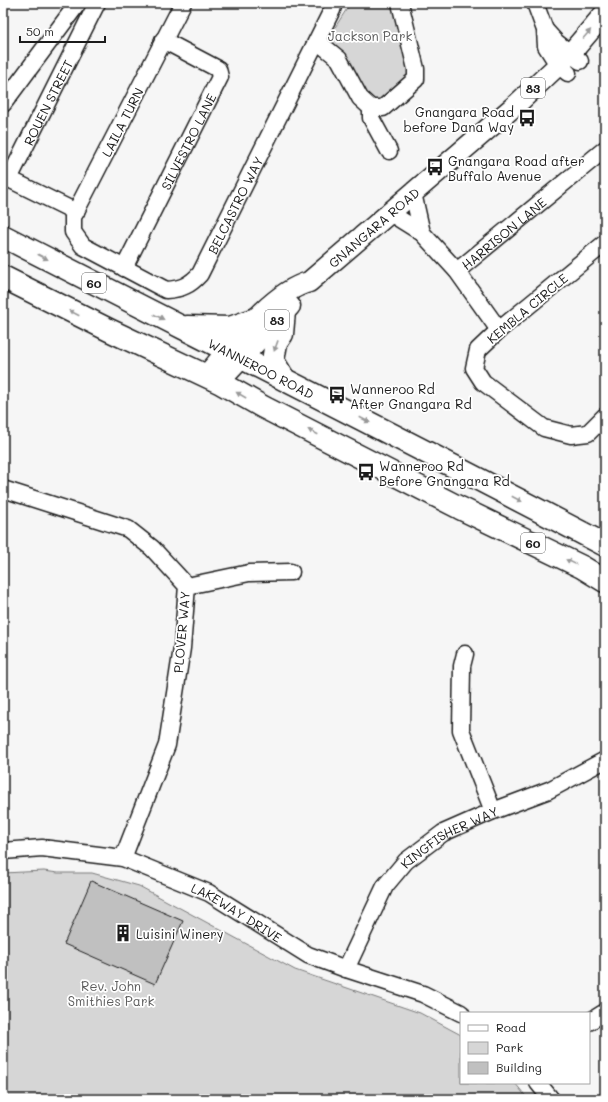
<svg xmlns="http://www.w3.org/2000/svg" width="608" height="1102" font-family="Mali,sans-serif">
<style>
.green{fill:#d6d6d6;stroke:#797979}
.building{fill:#c0c0c0;stroke:#1c1c1c}
.lines{fill:none;stroke-linecap:round;stroke-linejoin:round}
.minor-casing{stroke:#1c1c1c;stroke-width:19}
.major-casing{stroke:#1c1c1c;stroke-width:23}
.highway-casing{stroke:#1c1c1c;stroke-width:25}
.minor{stroke:#fff;stroke-width:16}
.major{stroke:#fff;stroke-width:20}
.highway{stroke:#fff;stroke-width:22}
.oneway{fill:#999}
.labels{text-anchor:middle;dominant-baseline:central;stroke-width:3.5;stroke-linejoin:round;paint-order:stroke}
.shield{fill:#fff;stroke:#606060;stroke-width:1}
.shield-label{font-size:12px;font-weight:bold;fill:#1c1c1c}
.park-label{font-size:13px;fill:#5d5d5d;stroke:#fff}
.street-label{font-size:13px;fill:#1c1c1c;stroke:#fff}
.poi-label{font-size:13px;fill:#1c1c1c;stroke:#fff;text-anchor:start}
</style>
<rect width="100%" height="100%" fill="#f6f6f6"/>
<filter id="ink" filterUnits="userSpaceOnUse"><feTurbulence type="fractalNoise" baseFrequency=".025" numOctaves="2"/><feDisplacementMap in="SourceGraphic" scale="8" xChannelSelector="R" yChannelSelector="G"/><feConvolveMatrix kernelMatrix="1 2 1 2 8 2 1 2 1" color-interpolation-filters="sRGB"/></filter>
<g filter="url(#ink)">
<!-- green -->
<g class="green">
<path d="M 355,3 L 391,3 L 394,6 L 411,78 L 381,103 L 372,103 L 366,95 L 346,54 L 327,40 L 348,7 Z"/>
<path d="M 44,871 L 58,873 L 92,873 L 139,886 L 295,970 L 420,1013 L 461,1035 L 461,1083 L 515,1083 L 528,1099 L 3,1099 L 3,873 Z"/>
</g>
<!-- building -->
<path class="building" d="M 91,881 L 183,921 L 155,984 L 64,944 Z"/>
<g class="lines">
<!-- minor casing -->
<g class="minor-casing">
<g id="minor">
<path id="s1" d="M 183,3 L 73,217 L 73,232 L 83,246 L 166,290 C 182,289 190,285 200,274 L 332,10 L 334,3"/>
<path d="M 535,3 L 545,30 L 546,46 L 558,65 L 568,73"/>
<path d="M 545,30 L 556,42 L 580,61"/>
<path d="M 317,41 L 339,59 L 360,98 L 371,108 L 383,108 L 416,79 L 416,69 L 400,3"/>
<path d="M 3,104 L 78,3"/>
<path d="M 371,108 L 371,118 L 389,151"/>
<path d="M 3,176 L 76,212"/>
<path id="s2" d="M 9,179 L 97,3"/>
<path d="M 413,193 L 422,233"/>
<path d="M 390,213 L 422,233 L 457,271 L 499,330"/>
<path d="M 605,243 L 499,330 L 478,350 L 474,368 L 483,382 L 544,428 L 571,435 L 588,433 L 605,416"/>
<path id="s3" d="M 124,268 L 220,77 L 218,69 L 163,40"/>
<path id="s4" d="M 457,271 L 605,149"/>
<path d="M 3,489 L 128,529 L 152,548 L 187,586 L 182,648 L 167,745 L 123,858"/>
<path d="M 187,586 L 249,573 L 291,572"/>
<path d="M 465,654 L 462,666 L 461,730 L 493,811"/>
<path id="s5" d="M 3,851 L 42,848 L 123,858 L 209,893 L 308,955 L 346,969 L 423,994 L 461,1013"/>
<path id="s6" d="M 346,969 L 385,886 L 406,861 L 443,833 L 493,811 L 549,790 L 605,760"/>
<path d="M 589,1022 L 605,1012"/>
<path d="M 538,1083 L 551,1099"/>
</g>
</g>
<!-- major casing -->
<g class="major-casing">
<g id="major">
<path id="s7" d="M 206,376 C 232,346 271,292 309,282 L 518,103 L 571,53 L 605,13"/>
<path d="M 219,382 L 290,306"/>
</g>
</g>
<!-- highway casing -->
<g class="highway-casing">
<g id="highway">
<path id="s8" d="M 3,236 C 204,339 405,440 605,545"/>
<path d="M 3,277 L 109,330 L 219,382 L 263,407 L 460,508 L 582,567 L 605,581"/>
<path d="M 187,327 L 230,328 L 256,319"/>
<path d="M 284,379 L 273,361 L 276,343 L 282,334 L 284,311"/>
</g>
</g>
<!-- minor -->
<use href="#minor" class="minor"/>
<!-- major -->
<use href="#major" class="major"/>
<!-- highway -->
<use href="#highway" class="highway"/>
</g>
<!-- one-way arrows -->
<defs><path id="oneway-solid" d="M-6-.8H1V-3.2L6.5 0L1 3.2V.8H-6Z"/></defs>
<g class="oneway">
<use href="#oneway-solid" transform="translate(587 34) rotate(-49)"/>
<use href="#oneway-solid" transform="translate(43 257) rotate(27)"/>
<use href="#oneway-solid" transform="translate(74 313) rotate(-153)"/>
<use href="#oneway-solid" transform="translate(159 317) rotate(28)"/>
<use href="#oneway-solid" transform="translate(276 346) rotate(110)"/>
<use href="#oneway-solid" transform="translate(241 395) rotate(-150)"/>
<use href="#oneway-solid" transform="translate(365 420) rotate(27)"/>
<use href="#oneway-solid" transform="translate(313 432) rotate(-153)"/>
<use href="#oneway-solid" transform="translate(517 499) rotate(28)"/>
<use href="#oneway-solid" transform="translate(571 562) rotate(-154)"/>
</g>
</g>
<!-- icons -->
<defs>
<g id="bus-bare" transform="scale(1.38)"><path d="M-5-6H5V4H4V6H2V4H-2V6H-4V4H-5ZM-3.5-4V0h7V-4ZM-3.5 1.2v1.5H-2V1.2ZM2 1.2v1.5H3.5V1.2Z" fill="#1c1c1c" stroke="#fff" stroke-width="2.5" paint-order="stroke"/></g>
<g id="building-bare" transform="scale(1.38)"><path d="M-4-6H4V6H1V3H-1V6H-4ZM-2.5-4.3h1.7v1.8h-1.7ZM.8-4.3h1.7v1.8H.8ZM-2.5-1h1.7V.8h-1.7ZM.8-1h1.7V.8H.8Z" fill="#1c1c1c" stroke="#fff" stroke-width="2.5" paint-order="stroke"/></g>
</defs>
<g fill-rule="evenodd">
<use href="#bus-bare" x="527" y="118"/>
<use href="#bus-bare" x="435" y="167"/>
<use href="#bus-bare" x="337" y="395"/>
<use href="#bus-bare" x="366" y="472"/>
<use href="#building-bare" x="123" y="933"/>
</g>
<g class="labels">
<!-- shield labels -->
<g class="shield">
<rect x="521" y="78" width="24" height="20" rx="3"/>
<rect x="82" y="273" width="24" height="20" rx="3"/>
<rect x="265" y="310" width="24" height="20" rx="3"/>
<rect x="521" y="533" width="24" height="20" rx="3"/>
</g>
<g class="shield-label">
<text x="533" y="88">83</text>
<text x="94" y="283">60</text>
<text x="277" y="320">83</text>
<text x="533" y="543">60</text>
</g>
<!-- park labels -->
<g class="park-label">
<text x="370" y="35">Jackson Park</text>
<text x="111" y="985">Rev. John<tspan x="111" dy="15">Smithies Park</tspan></text>
</g>
<!-- street labels -->
<g class="street-label">
<text stroke="none"><textPath href="#s2" startOffset="86">ROUEN STREET</textPath></text>
<text transform="translate(122 122) rotate(-63)">LAILA TURN</text>
<text stroke="none"><textPath href="#s3" startOffset="142">SILVESTRO LANE</textPath></text>
<text stroke="none"><textPath href="#s1" startOffset="483">BELCASTRO WAY</textPath></text>
<text stroke="none"><textPath href="#s7" startOffset="226">GNANGARA ROAD</textPath></text>
<text stroke="none"><textPath href="#s4" startOffset="60">HARRISON LANE</textPath></text>
<text transform="translate(527 308) rotate(-40)">KEMBLA CIRCLE</text>
<text stroke="none"><textPath href="#s8" startOffset="290">WANNEROO ROAD</textPath></text>
<text transform="translate(181 632) rotate(-85)">PLOVER WAY</text>
<text stroke="none"><textPath href="#s6" startOffset="174">KINGFISHER WAY</textPath></text>
<text stroke="none"><textPath href="#s5" startOffset="247">LAKEWAY DRIVE</textPath></text>
</g>
<!-- poi labels -->
<g class="poi-label">
<text x="514" y="111" text-anchor="end">Gnangara Road<tspan x="514" dy="15">before Dana Way</tspan></text>
<text x="448" y="160">Gnangara Road after<tspan x="448" dy="15">Buffalo Avenue</tspan></text>
<text x="350" y="388">Wanneroo Rd<tspan x="350" dy="15">After Gnangara Rd</tspan></text>
<text x="379" y="465">Wanneroo Rd<tspan x="379" dy="15">Before Gnangara Rd</tspan></text>
<text x="136" y="933">Luisini Winery</text>
</g>
</g>
<!-- margin -->
<rect width="608" height="1102" fill="none" stroke="#fff" stroke-width="16"/>
<rect x="8" y="8" width="592" height="1086" fill="none" stroke="#1c1c1c" stroke-width="1.5" filter="url(#ink)"/>
<!-- legend -->
<rect x="460" y="1012" width="130" height="72" fill="#ffffff" stroke="#a4a4a4"/>
<rect x="468" y="1025" width="20" height="6" fill="#ffffff" stroke="#a4a4a4"/>
<text x="496" y="1032" font-size="12" fill="#1c1c1c">Road</text>
<rect x="468" y="1042" width="20" height="12" fill="#d6d6d6" stroke="#a4a4a4"/>
<text x="496" y="1052" font-size="12" fill="#1c1c1c">Park</text>
<rect x="468" y="1062" width="20" height="12" fill="#c0c0c0" stroke="#a4a4a4"/>
<text x="496" y="1072" font-size="12" fill="#1c1c1c">Building</text>
<!-- scale -->
<path d="M20 36v6h85v-6" fill="none" stroke="#1c1c1c" stroke-width="2"/>
<text x="26" y="36" font-size="12" fill="#1c1c1c" stroke="#ffffff" stroke-width="3" paint-order="stroke">50 m</text>
</svg>
